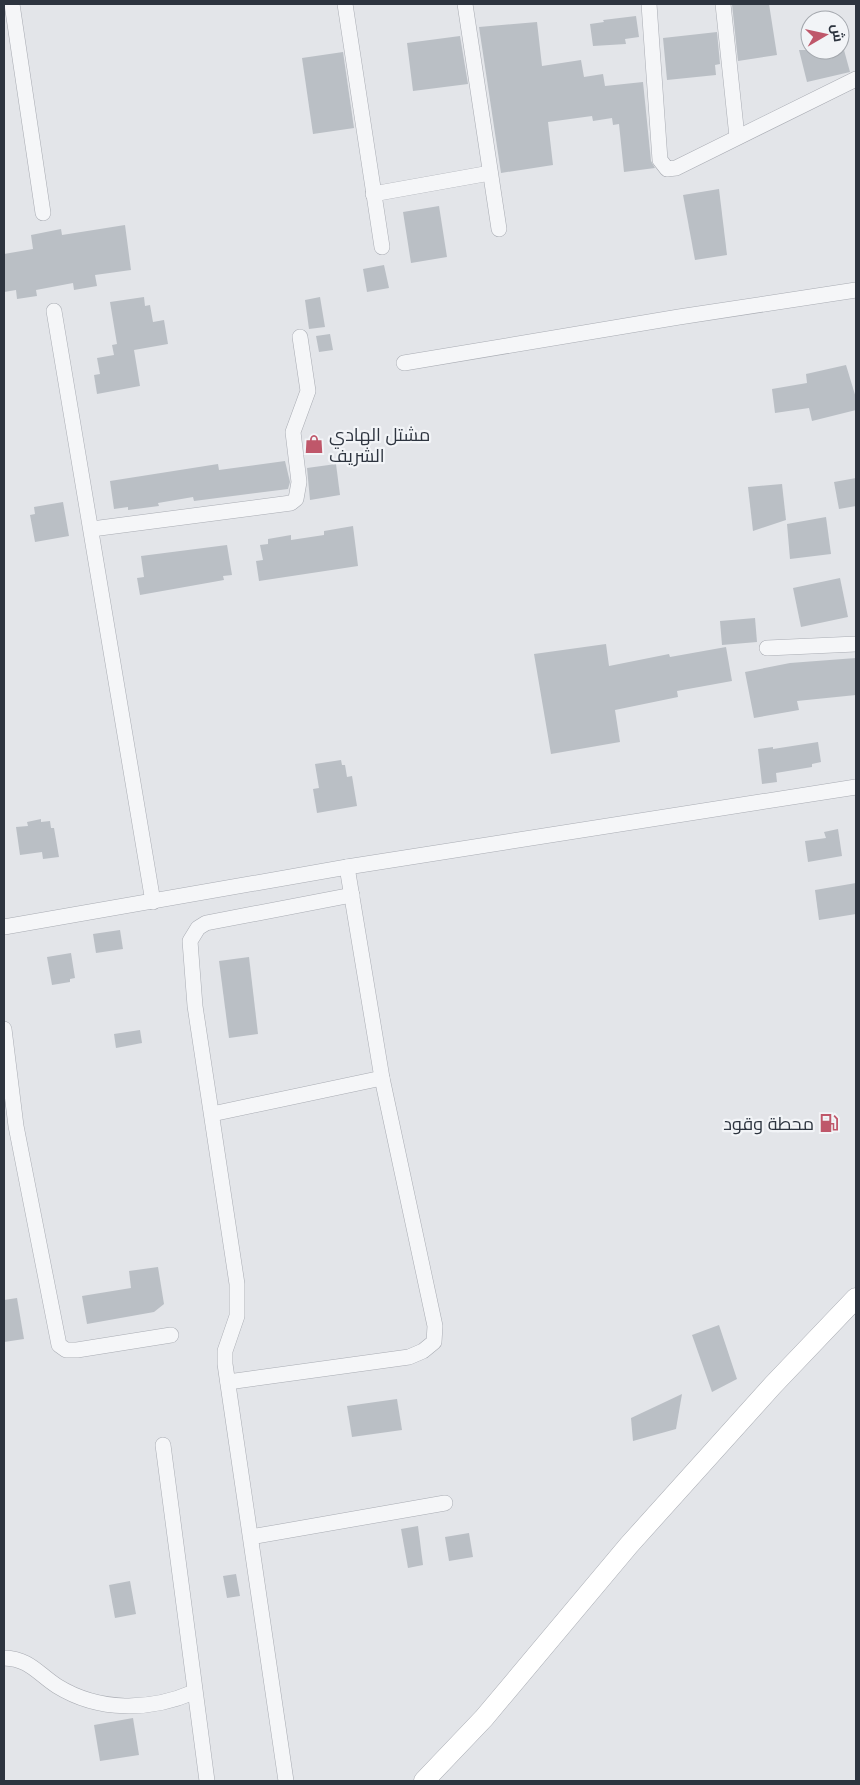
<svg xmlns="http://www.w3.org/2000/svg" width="860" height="1785" font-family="'Open Sans',Cairo,sans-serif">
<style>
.building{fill:#babfc5}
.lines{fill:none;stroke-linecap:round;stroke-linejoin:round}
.street-casing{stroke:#a9acb3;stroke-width:16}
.secondary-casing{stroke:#a9acb3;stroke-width:21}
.street{stroke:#f5f6f8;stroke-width:15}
.secondary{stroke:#fff;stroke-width:20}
.labels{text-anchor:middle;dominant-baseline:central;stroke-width:4.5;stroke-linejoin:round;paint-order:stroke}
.poi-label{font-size:18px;fill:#2d343f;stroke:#f2f4f7;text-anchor:start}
</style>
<rect width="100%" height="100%" fill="#e3e5e9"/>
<!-- building -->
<g class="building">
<path d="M 732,4 L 769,4 L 777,55 L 738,61 Z"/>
<path d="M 636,16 L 639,37 L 625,39 L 626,44 L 593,46 L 590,24 L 604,22 L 603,20 Z"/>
<path d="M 537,22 L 542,66 L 581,60 L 584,77 L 603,74 L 605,86 L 643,82 L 651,161 L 655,168 L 624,172 L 619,124 L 613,125 L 612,118 L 593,121 L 592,116 L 548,122 L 553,165 L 501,173 L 479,27 Z"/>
<path d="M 717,32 L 720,64 L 715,65 L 716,75 L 667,80 L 663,38 Z"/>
<path d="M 460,36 L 468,84 L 413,91 L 407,43 Z"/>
<path d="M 799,50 L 844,50 L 850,72 L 807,82 Z"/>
<path d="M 343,52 L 354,128 L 313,134 L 302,58 Z"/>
<path d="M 719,189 L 727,255 L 695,260 L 683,195 Z"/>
<path d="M 439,206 L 447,257 L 411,263 L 403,212 Z"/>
<path d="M 125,225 L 131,270 L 95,275 L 97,286 L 74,290 L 73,283 L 36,290 L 37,296 L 17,299 L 16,290 L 4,292 L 4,254 L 33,249 L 31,235 L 61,229 L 62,235 Z"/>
<path d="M 384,265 L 389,288 L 367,292 L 363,269 Z"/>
<path d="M 144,297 L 145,306 L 150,305 L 153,322 L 164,320 L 168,344 L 134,350 L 140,386 L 97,394 L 94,375 L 100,374 L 97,358 L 114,355 L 112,345 L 117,344 L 110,302 Z"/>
<path d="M 320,297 L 325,327 L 309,329 L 305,300 Z"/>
<path d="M 330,334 L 333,350 L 319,352 L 316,336 Z"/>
<path d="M 846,365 L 856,398 L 856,410 L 812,421 L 809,408 L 775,413 L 772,389 L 807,383 L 806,374 Z"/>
<path d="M 285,461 L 290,482 L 288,489 L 194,501 L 193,497 L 158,503 L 159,506 L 128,510 L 128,507 L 114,509 L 110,481 L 218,464 L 219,470 Z"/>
<path d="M 336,464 L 340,495 L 310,500 L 307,468 Z"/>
<path d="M 856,478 L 856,506 L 839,509 L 834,482 Z"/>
<path d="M 782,484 L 786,520 L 753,531 L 748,487 Z"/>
<path d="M 63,502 L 69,536 L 35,542 L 30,515 L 35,514 L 34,507 Z"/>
<path d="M 826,517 L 831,554 L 790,559 L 787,524 Z"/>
<path d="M 353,526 L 358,566 L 259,581 L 256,561 L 263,560 L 260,545 L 268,544 L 268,539 L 291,535 L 291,540 L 324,535 L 324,531 Z"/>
<path d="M 227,545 L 232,575 L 223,576 L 224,580 L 140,595 L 137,578 L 144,577 L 141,556 Z"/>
<path d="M 840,578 L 848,617 L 801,627 L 793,588 Z"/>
<path d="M 755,618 L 757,642 L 722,645 L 720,621 Z"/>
<path d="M 606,644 L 609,666 L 669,654 L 670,657 L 726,647 L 732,681 L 677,691 L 678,697 L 615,710 L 620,742 L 551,754 L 534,654 Z"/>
<path d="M 856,658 L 856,695 L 797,701 L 799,710 L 754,718 L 745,672 L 790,663 Z"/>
<path d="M 818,742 L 821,762 L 812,764 L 812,767 L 776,773 L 777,782 L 762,784 L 758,749 L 773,747 L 773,749 Z"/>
<path d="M 341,760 L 342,765 L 345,765 L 347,777 L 352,776 L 357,806 L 317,813 L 313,789 L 319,788 L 315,764 Z"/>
<path d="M 41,819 L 41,822 L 50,821 L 51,828 L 54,828 L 59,857 L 43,859 L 42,852 L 20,855 L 16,827 L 28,826 L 27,822 Z"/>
<path d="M 838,829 L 842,856 L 808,862 L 805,841 L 826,838 L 824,832 Z"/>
<path d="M 856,883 L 856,914 L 819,920 L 815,890 Z"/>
<path d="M 120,930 L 123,949 L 96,953 L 93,934 Z"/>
<path d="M 71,953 L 75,978 L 70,979 L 70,982 L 52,985 L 47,957 Z"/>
<path d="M 249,957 L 258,1034 L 229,1038 L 219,961 Z"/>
<path d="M 140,1030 L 142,1043 L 116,1048 L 114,1034 Z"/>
<path d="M 158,1267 L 164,1304 L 154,1312 L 87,1324 L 82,1296 L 131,1288 L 129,1271 Z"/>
<path d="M 17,1298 L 24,1339 L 4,1342 L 4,1300 Z"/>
<path d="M 719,1325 L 737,1379 L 712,1392 L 692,1335 Z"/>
<path d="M 682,1394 L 676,1429 L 633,1441 L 631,1418 Z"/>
<path d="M 397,1399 L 402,1430 L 352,1437 L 347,1406 Z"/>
<path d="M 418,1526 L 423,1565 L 408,1568 L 401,1529 Z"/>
<path d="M 469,1533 L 473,1557 L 449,1561 L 445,1537 Z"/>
<path d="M 236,1574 L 240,1596 L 227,1598 L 223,1576 Z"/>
<path d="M 130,1581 L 136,1614 L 115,1618 L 109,1585 Z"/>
<path d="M 133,1718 L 139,1755 L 100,1761 L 94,1725 Z"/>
</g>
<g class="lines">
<!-- street casing -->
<g class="street-casing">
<g id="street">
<path d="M 12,4 L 43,213"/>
<path d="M 345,4 L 382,247"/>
<path d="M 465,4 L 499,229"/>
<path d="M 649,4 L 660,160 L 667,169 L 676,168 L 856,79"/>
<path d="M 723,4 L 737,137"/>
<path d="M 373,194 L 490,173"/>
<path d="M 54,311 L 153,902"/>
<path d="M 404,363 L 679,317 L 856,290"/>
<path d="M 92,529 L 291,503 L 296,499 L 299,482 L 293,432 L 308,391 L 300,337"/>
<path d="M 767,648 L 856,644"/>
<path d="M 4,927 L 347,867 L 856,787"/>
<path d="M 4,1029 L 16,1126 L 59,1345 L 66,1350 L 77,1350 L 171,1335"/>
<path d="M 212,1114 L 382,1078"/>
<path d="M 228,1382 L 409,1357 L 423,1351 L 434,1342 L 435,1326 L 382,1078 L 347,867"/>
<path d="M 163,1445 L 207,1781"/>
<path d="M 251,1537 L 445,1503"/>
<path d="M 4,1658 C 30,1659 37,1673 57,1686 C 99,1712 150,1711 194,1692"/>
<path d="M 286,1781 L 225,1364 L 225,1351 L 237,1316 L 237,1284 L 195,1006 L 190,941 L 198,928 L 206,923 L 352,895"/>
</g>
</g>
<!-- secondary casing -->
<g class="secondary-casing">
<path id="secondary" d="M 424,1781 L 484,1718 L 629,1545 L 773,1385 L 856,1298"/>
</g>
<!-- street -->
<use href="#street" class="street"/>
<!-- secondary -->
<use href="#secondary" class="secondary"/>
</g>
<!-- icons -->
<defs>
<g id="shop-bare" transform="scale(1.5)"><path d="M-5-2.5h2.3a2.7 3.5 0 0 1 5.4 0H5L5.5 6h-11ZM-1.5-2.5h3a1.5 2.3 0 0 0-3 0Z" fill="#bf576a" stroke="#f2f4f7" stroke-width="2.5" paint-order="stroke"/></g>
<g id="fuel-bare" transform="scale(1.5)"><path d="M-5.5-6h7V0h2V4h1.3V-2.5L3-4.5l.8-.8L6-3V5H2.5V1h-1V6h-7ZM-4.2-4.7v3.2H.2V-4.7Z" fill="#bf576a" stroke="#f2f4f7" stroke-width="2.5" paint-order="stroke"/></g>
</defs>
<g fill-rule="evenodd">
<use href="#shop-bare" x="314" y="444"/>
<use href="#fuel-bare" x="829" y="1123"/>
</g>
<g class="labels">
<!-- poi labels -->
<g class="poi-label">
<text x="329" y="434">مشتل الهادي<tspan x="329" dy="21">الشريف</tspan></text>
<text x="814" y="1123" text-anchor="end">محطة وقود</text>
</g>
</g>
<!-- border -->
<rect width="860" height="1785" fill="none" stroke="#2d343f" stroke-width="10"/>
<!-- north arrow -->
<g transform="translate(825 35) rotate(81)"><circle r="24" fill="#f2f4f7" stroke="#a3a7ad"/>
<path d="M0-4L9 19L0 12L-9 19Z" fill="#bf576a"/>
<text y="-8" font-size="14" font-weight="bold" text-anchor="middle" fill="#2d343f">ش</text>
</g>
</svg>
